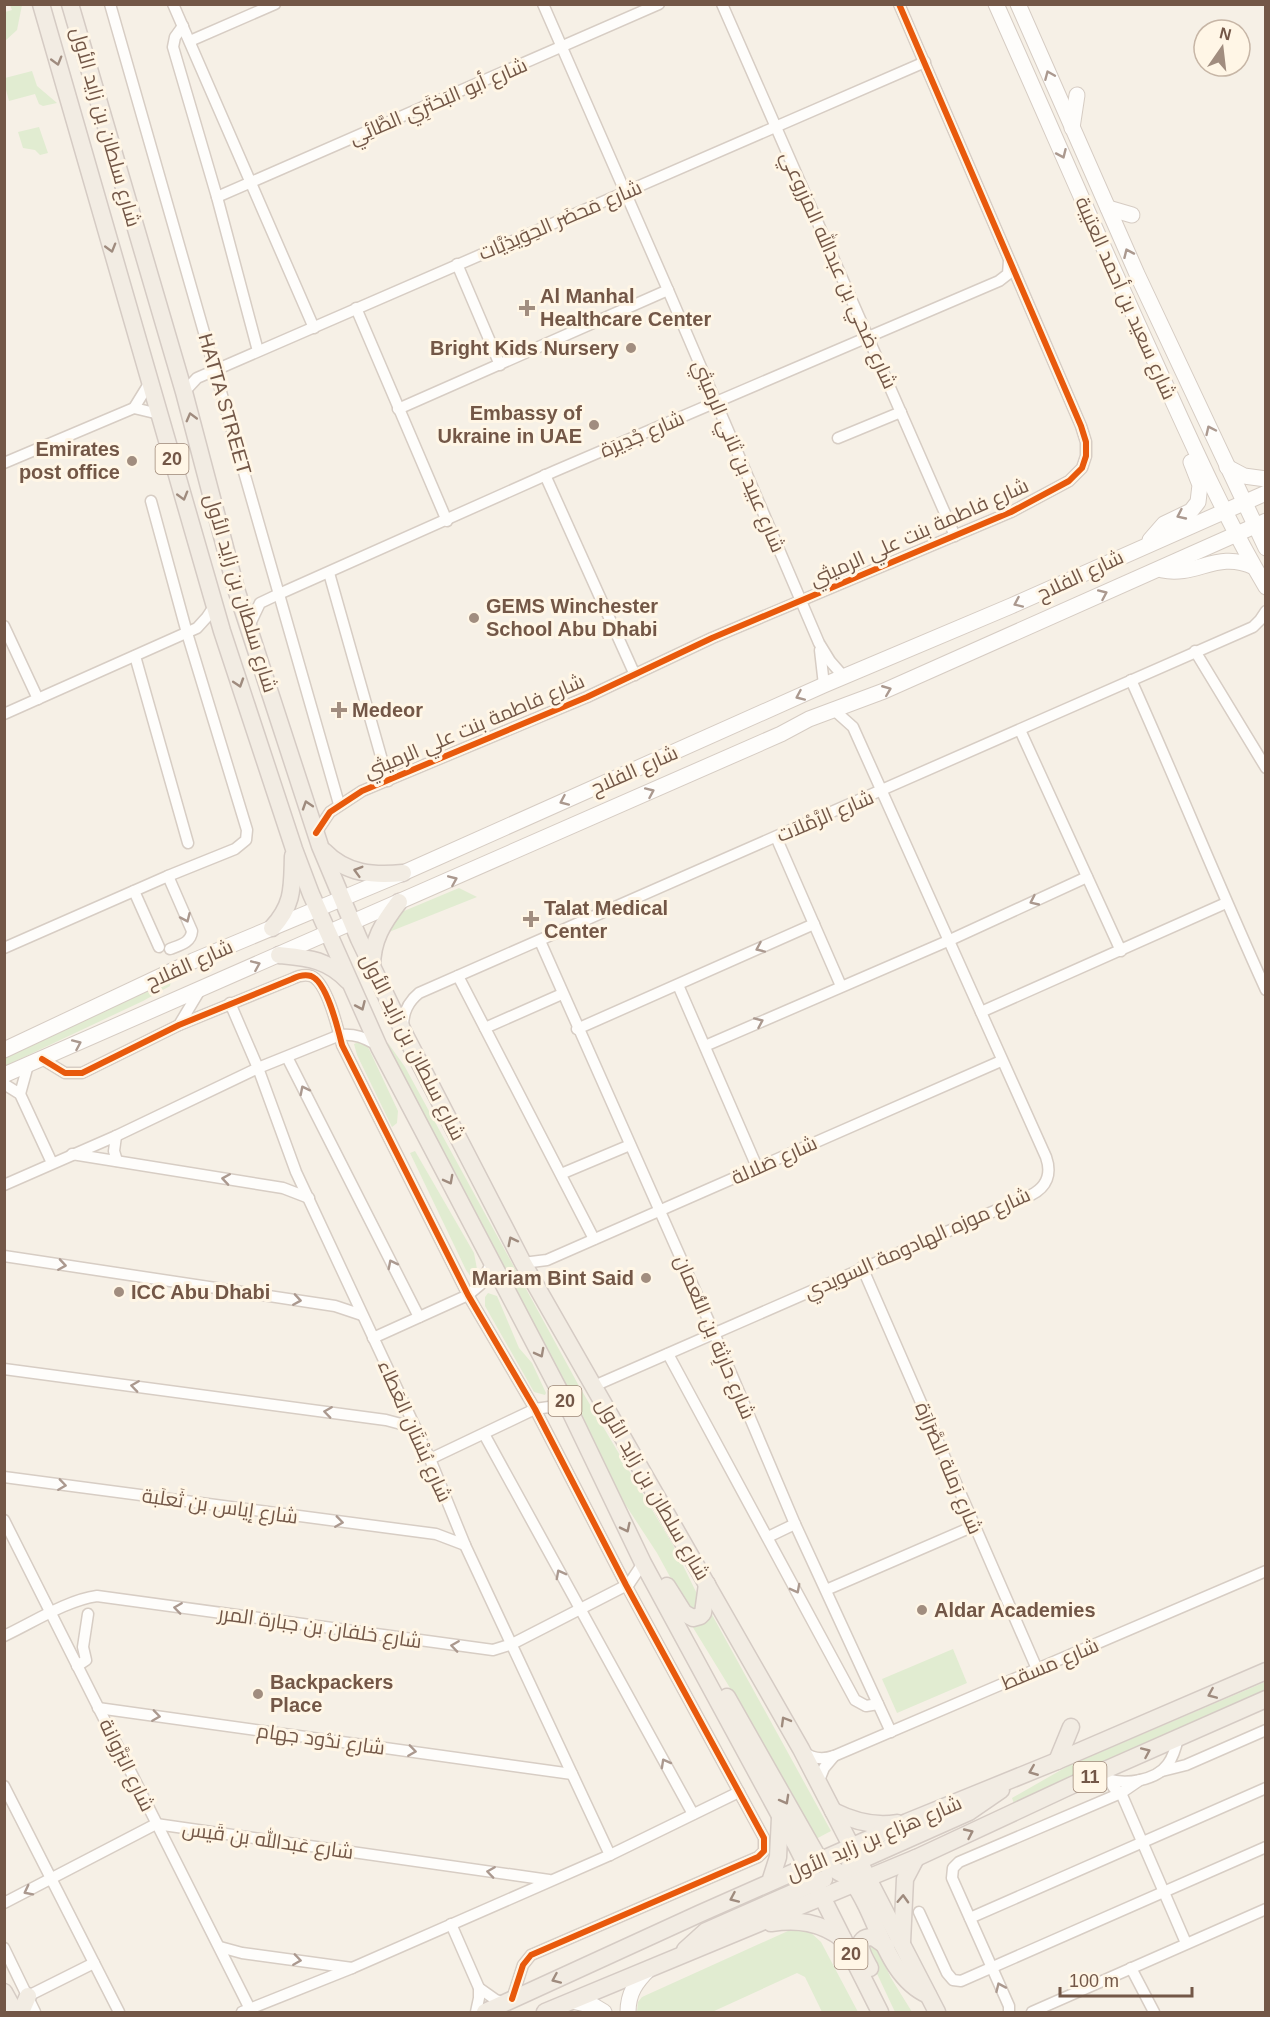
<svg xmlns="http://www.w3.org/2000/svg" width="1270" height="2017" font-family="Helvetica,Cairo,sans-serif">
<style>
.green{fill:#e1ecd1}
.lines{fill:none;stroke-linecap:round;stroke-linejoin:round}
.street-casing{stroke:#d7cdc4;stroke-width:13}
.secondary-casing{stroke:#d6ccc3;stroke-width:17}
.primary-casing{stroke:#d5cbc4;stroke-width:19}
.street{stroke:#fefdfb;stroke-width:10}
.secondary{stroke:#fefdfb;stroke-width:15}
.primary{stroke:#f2ece3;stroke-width:16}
.cycleway-casing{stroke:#fff6e6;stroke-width:10}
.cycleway{stroke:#e8590c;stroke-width:6}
.oneway{stroke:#9f8b7e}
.oneway2{stroke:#ab998f}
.poi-dot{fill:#a18d7f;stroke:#fff6e6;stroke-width:2}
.labels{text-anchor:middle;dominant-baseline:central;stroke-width:6;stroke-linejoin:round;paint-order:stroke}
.shield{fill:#fff6e6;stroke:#9d8777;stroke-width:1.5}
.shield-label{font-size:18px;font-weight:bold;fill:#735747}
.street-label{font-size:20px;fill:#735747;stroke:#fff6e6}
.poi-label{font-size:20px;font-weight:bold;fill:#735747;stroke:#fff6e6;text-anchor:start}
</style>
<rect width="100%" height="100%" fill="#f6f0e6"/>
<!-- green -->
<g class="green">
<path d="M 10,5 L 22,5 L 17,30 L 5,41 L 5,12 L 12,10 Z"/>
<path d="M 32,71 L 37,86 L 57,103 L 43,106 L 39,104 L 35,94 L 9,101 L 5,86 L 5,78 Z"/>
<path d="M 39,127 L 48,153 L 40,155 L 35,150 L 23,148 L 18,132 Z"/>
<path d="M 459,888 L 477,897 L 389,932 L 388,925 L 392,916 Z"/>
<path d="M 171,981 L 170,986 L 143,1001 L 5,1066 L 4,1056 Z"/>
<path d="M 361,1041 L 368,1047 L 398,1111 L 397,1123 L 392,1127 L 357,1055 L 354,1044 Z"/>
<path d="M 388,1043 L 405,1067 L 579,1386 L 673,1545 L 702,1604 L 698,1611 L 687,1608 L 657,1553 L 623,1501 L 389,1053 Z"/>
<path d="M 415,1151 L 474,1253 L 477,1269 L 473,1277 L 471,1277 L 466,1270 L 410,1153 Z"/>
<path d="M 488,1293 L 497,1296 L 519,1348 L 532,1363 L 546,1393 L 545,1395 L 534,1392 L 485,1306 L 485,1297 Z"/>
<path d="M 710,1611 L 831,1831 L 814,1840 L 738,1701 L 689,1621 Z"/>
<path d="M 953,1649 L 967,1683 L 897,1713 L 882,1679 Z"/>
<path d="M 1265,1682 L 1265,1691 L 1014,1804 L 1012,1798 L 1068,1766 Z"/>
<path d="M 801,1929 L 810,1932 L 821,1942 L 858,2012 L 822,2012 L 805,1977 L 797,1973 L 712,2012 L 637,2012 L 638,2002 L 642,1997 L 788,1931 Z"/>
<path d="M 865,1943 L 874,1943 L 891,1978 L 912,2012 L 895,2012 L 865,1948 Z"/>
</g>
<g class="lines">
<!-- street casing -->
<g class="street-casing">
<g id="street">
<path d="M 110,4 L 339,804"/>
<path d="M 173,4 L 314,328"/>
<path d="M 543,4 L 668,290 L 819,643 L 830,661 L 844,677"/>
<path d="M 722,4 L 955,536"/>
<path d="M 183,26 L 175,37 L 173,47 L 217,197 L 258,351"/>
<path d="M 190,41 L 275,4"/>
<path d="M 217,197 L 659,4"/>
<path d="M 457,264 L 500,365"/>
<path d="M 356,308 L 447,521"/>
<path d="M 184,392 L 197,378 L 925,62"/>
<path d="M 134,408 L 150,382"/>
<path d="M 398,409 L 668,290"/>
<path d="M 838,438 L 901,412"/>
<path d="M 4,463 L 134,408 L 159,414"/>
<path d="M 545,475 L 635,675"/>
<path d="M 329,573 L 388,781"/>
<path d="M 4,626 L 38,699"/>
<path d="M 249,626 L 260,603 L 279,594 L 555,471 L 999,281 L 1008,274 L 1009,261"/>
<path d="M 820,650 L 824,685"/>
<path d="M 1195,651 L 1266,768"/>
<path d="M 135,656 L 188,843"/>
<path d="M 1131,680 C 1177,782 1219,887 1266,990"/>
<path d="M 4,714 L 197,628 L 207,617 L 215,605"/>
<path d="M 1020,730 L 1121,951"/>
<path d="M 316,833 L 330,812 L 362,791 L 587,697 L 712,638 L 1011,512 L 1069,481 L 1082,468 L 1086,456 L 1086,442 L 1081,426 L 899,4"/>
<path d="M 776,837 L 841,986"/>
<path d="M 168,876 L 192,931 C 191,943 180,945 170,949"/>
<path d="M 134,891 L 159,947"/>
<path d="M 540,941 L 714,1333 L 795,1524 L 891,1732"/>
<path d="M 4,948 L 168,876 L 235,849 L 246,840 L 247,830 L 187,633 L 151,501"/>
<path d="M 458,976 L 594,1239"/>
<path d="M 678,985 L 757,1167"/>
<path d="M 230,1003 L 258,1068 L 296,1172 L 430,1459 L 465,1545 L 610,1855"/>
<path d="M 981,1012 L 1226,903"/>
<path d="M 179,1025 L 200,990"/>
<path d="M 403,1027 C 403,1012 408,1002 419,993 L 1253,627 L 1260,620 L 1266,611"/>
<path d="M 485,1028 L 562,994"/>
<path d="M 577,1029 L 814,924"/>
<path d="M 705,1046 L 950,940 L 1087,877"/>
<path d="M 287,1057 L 419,1317"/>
<path d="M 42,1059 L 65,1073 L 82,1073 L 179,1025 L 292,979 C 298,976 304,974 311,976 C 327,982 338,1029 342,1045 L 468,1295 L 535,1409 L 626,1585 L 764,1838 L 764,1851 L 758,1857 L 531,1955 L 523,1965 L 512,1999"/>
<path d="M 4,1084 L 20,1094 L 52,1163"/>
<path d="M 20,1094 L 28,1065"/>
<path d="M 116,1136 L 114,1151 L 117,1161"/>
<path d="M 72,1154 L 283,1188 L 309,1198"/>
<path d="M 561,1174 L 630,1145"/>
<path d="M 4,1185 L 116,1136 L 258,1068 L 340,1035 C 356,1033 366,1039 379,1046"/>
<path d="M 4,1256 L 335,1306 L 362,1315"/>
<path d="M 523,1263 L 547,1260 L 1001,1061"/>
<path d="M 862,1267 L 1037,1669"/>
<path d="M 373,1338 L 468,1295 L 480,1285 L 492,1262"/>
<path d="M 668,1354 L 855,1700 L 866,1706 L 878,1704"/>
<path d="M 4,1369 L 386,1420 L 416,1428"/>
<path d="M 594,1386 L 1031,1195 C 1047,1187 1052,1174 1046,1157 L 853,727 L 834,710"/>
<path d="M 484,1434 L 693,1814"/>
<path d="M 430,1459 L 535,1409 L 556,1406 L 569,1409"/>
<path d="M 4,1477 L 436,1534 L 465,1545"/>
<path d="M 4,1520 L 250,2009"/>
<path d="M 768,1537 L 795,1524"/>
<path d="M 826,1590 L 974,1526"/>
<path d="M 4,1636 C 32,1623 67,1600 97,1596 L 493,1650 L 512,1644 L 629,1584 L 643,1563"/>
<path d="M 77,1666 L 86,1660 L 83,1647 L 88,1614"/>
<path d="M 98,1708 L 572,1774"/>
<path d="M 803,1751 C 812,1759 822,1760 834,1756 L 1266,1571"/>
<path d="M 1162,1771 L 1186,1765 L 1266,1730"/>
<path d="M 1107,1779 C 1125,1785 1156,1781 1168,1764 C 1173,1757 1176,1747 1178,1738"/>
<path d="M 1109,1780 L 1114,1788 L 1121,1793 L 1186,1943"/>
<path d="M 818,1783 L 824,1768 L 834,1756"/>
<path d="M 4,1786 L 119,2012"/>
<path d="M 4,1903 L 156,1824 L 549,1880"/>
<path d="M 919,1912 L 947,1973 L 953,1980 L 961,1981 L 1266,1847"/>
<path d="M 970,1918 L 1266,1788"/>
<path d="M 451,1924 L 479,1988 L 479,1998 L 476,2012"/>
<path d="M 220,1947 L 242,1953 L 352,1968"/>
<path d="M 4,1948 L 35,2012"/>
<path d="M 1131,1968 L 1154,2012"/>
<path d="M 479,1988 L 496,2000 L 506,2003"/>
<path d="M 28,1996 L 94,1963"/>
<path d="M 242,2012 L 352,1968 L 610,1855 L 739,1792"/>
<path d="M 1009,2012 L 1009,2006 L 952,1878 L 953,1868 L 959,1862 L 1121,1793 L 1140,1780"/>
<path d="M 1032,2012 L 1266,1909"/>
</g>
</g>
<!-- secondary casing -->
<g class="secondary-casing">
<g id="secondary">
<path d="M 996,4 C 1050,125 1102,246 1157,366 C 1191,441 1224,516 1266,587"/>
<path d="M 1018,4 L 1137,274 L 1266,548"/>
<path d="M 1072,128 L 1077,95"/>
<path d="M 1108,208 L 1132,215"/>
<path d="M 1227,467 L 1244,476 L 1266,479"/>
<path d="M 1150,540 L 1164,524 L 1191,511 L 1198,502 L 1200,485 L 1191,462"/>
<path d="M 1162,570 C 1197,577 1217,550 1254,567"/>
<path d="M 4,1050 L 193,961 L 403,873 L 824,685 L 1011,606 L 1266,493"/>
<path d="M 4,1075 L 781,734 L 809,719 L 884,691 L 1266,521"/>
<path d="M 572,2001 L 594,2006 L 604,2012"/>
<path d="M 628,2012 C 628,1993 636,1982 649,1969"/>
</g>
</g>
<!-- primary casing -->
<g class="primary-casing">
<g id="primary">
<path d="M 41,4 L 222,631 L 294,849 L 311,894 L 379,1047 L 569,1409 L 643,1563 L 797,1847 L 880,2012"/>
<path d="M 70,4 L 184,392 L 236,589 L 320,846 L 359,939 L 404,1033 L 523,1263 L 801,1749 L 937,2012"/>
<path d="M 324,851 C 346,874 374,876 403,873"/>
<path d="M 272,928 C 294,904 292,887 293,856"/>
<path d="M 279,955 C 308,958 327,959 348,981"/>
<path d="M 372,967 C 372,940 383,923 399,902"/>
<path d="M 667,1586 L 684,1613 L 693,1618 L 700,1616 L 703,1613 L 707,1584"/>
<path d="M 727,1697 L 820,1861 L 840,1873 L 866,1877"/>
<path d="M 1057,1761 L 1071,1727"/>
<path d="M 833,1811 C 853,1821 875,1827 897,1823"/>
<path d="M 850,1865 L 969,1812 L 1001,1790"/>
<path d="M 845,1876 C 856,1884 861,1895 867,1907 C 882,1938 894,1980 928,1995"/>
<path d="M 770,1882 L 778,1857 L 780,1818"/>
<path d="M 771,1923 C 798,1919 820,1922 843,1939"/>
<path d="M 902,1942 L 905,1879 L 916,1858"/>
<path d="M 685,1950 L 706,1931 L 824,1879"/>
<path d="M 870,1968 C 864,1957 851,1937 873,1937 L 886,1946"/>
<path d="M 4,1992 L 15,2012"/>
<path d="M 21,2012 L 28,1996"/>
<path d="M 485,2012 L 699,1914 L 907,1822 L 1057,1761 L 1266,1671"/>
<path d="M 545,2012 L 916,1858 L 1096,1774 L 1266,1699"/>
</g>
</g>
<!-- street -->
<use href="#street" class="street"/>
<!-- secondary -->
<use href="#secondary" class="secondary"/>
<!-- primary -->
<use href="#primary" class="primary"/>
<!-- cycleway casing -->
<g class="cycleway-casing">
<g id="cycleway">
<path d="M 316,833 L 330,812 L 362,791 L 587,697 L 712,638 L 1011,512 L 1069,481 L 1082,468 L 1086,456 L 1086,442 L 1081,426 L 899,4"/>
<path d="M 42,1059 L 65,1073 L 82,1073 L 179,1025 L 292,979 C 298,976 304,974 311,976 C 327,982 338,1029 342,1045 L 468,1295 L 535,1409 L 626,1585 L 764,1838 L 764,1851 L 758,1857 L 531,1955 L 523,1965 L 512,1999"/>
</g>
</g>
<!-- cycleway -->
<use href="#cycleway" class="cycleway"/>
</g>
<!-- one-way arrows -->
<defs><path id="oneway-chevron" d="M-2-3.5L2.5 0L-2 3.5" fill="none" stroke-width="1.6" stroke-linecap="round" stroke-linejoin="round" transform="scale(1.5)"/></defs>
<g class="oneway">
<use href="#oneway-chevron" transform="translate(57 61) rotate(74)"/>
<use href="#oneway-chevron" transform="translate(111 248) rotate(74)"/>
<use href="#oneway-chevron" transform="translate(191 417) rotate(-105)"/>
<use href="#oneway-chevron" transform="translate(183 496) rotate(74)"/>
<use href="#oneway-chevron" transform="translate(239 683) rotate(72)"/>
<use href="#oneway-chevron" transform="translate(307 805) rotate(-108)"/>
<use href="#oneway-chevron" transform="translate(358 871) rotate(-164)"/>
<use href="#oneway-chevron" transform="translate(361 1006) rotate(66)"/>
<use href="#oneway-chevron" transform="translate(449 1180) rotate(62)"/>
<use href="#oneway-chevron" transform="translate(512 1241) rotate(-117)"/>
<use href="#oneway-chevron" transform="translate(540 1353) rotate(62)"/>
<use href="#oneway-chevron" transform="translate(626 1528) rotate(64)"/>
<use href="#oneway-chevron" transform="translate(1212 1694) rotate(157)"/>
<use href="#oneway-chevron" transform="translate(785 1721) rotate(-120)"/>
<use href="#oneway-chevron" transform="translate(1146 1752) rotate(-24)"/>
<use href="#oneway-chevron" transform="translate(1033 1771) rotate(158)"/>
<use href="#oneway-chevron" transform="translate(785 1800) rotate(61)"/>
<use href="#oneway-chevron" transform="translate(969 1833) rotate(-25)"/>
<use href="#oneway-chevron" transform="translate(734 1898) rotate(156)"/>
<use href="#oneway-chevron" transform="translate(903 1899) rotate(-88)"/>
<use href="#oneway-chevron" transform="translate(556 1979) rotate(156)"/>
</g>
<g class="oneway2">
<use href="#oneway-chevron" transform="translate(1049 75) rotate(-113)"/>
<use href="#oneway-chevron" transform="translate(1062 154) rotate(66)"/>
<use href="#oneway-chevron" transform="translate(1128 253) rotate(-114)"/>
<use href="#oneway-chevron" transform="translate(1210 430) rotate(-115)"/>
<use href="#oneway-chevron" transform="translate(1181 515) rotate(155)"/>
<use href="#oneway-chevron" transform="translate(1103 594) rotate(-24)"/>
<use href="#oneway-chevron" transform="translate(1018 603) rotate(156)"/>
<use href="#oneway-chevron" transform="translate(887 690) rotate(-22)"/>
<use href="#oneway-chevron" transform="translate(800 696) rotate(156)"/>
<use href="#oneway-chevron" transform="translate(650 792) rotate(-24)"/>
<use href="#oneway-chevron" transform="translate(564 801) rotate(156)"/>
<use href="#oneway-chevron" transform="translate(453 880) rotate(-23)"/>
<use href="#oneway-chevron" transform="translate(1034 901) rotate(155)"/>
<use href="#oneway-chevron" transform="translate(186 918) rotate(66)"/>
<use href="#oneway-chevron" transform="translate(760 948) rotate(156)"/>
<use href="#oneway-chevron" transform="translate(256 965) rotate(-23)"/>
<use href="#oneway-chevron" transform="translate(759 1022) rotate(-24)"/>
<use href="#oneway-chevron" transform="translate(77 1044) rotate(-24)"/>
<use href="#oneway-chevron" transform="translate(304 1090) rotate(-117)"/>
<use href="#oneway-chevron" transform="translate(226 1179) rotate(-171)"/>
<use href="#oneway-chevron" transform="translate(392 1264) rotate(-117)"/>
<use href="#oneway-chevron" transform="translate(62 1265) rotate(9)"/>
<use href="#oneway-chevron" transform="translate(297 1300) rotate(9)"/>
<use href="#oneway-chevron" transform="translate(135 1386) rotate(-172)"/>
<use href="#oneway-chevron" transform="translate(328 1412) rotate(-172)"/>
<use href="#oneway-chevron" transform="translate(62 1485) rotate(8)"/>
<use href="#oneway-chevron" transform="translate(339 1522) rotate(8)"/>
<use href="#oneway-chevron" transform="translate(560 1574) rotate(-118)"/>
<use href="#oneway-chevron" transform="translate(796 1589) rotate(62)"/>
<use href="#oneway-chevron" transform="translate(178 1608) rotate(-172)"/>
<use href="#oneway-chevron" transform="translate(455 1646) rotate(-172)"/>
<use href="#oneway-chevron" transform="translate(156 1716) rotate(8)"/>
<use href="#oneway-chevron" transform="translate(412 1751) rotate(8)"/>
<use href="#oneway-chevron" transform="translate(665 1763) rotate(-119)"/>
<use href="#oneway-chevron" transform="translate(491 1872) rotate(-172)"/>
<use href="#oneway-chevron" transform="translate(28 1891) rotate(153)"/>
<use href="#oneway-chevron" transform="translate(297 1960) rotate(8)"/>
<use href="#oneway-chevron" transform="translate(1000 1987) rotate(-114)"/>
</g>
<!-- markers -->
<g class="poi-dot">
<path d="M524 299h6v6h6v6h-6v6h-6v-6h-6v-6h6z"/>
<circle cx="631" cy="348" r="6"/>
<circle cx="594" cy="425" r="6"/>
<circle cx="132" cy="461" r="6"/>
<circle cx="474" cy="618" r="6"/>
<path d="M336 701h6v6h6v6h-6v6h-6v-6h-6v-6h6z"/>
<path d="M528 910h6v6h6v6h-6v6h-6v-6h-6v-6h6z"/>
<circle cx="646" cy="1278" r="6"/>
<circle cx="119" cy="1292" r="6"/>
<circle cx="922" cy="1610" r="6"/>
<circle cx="258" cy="1694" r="6"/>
</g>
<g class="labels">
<!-- shield labels -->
<g class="shield">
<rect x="155.5" y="444" width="33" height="30" rx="4.5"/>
<rect x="548.5" y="1386" width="33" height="30" rx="4.5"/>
<rect x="1073.5" y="1762" width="33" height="30" rx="4.5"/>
<rect x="834.5" y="1939" width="33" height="30" rx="4.5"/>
</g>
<g class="shield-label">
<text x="172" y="459">20</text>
<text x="565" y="1401">20</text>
<text x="1090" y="1777">11</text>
<text x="851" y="1954">20</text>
</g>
<!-- street labels -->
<g class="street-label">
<text transform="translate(438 101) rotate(-23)">شارع أبو البَختَرِي الطَّائِي</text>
<text transform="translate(106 127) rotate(74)">شارع سلطان بن زايد الأول</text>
<text transform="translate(560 220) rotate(-23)">شارع مَحضَر الحِوَيذِيَّات</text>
<text transform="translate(839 270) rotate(66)">شارع ضحي بن عبدالله المزروعي</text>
<text transform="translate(1126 298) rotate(66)">شارع سعيد بن أحمد العتيبة</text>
<text transform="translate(225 404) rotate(74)">HATTA STREET</text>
<text transform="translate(642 434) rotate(-23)">شارع جْدِيرَة</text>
<text transform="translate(739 456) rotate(67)">شارع عبيد بن ثاني الرميثي</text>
<text transform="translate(919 532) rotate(-24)">شارع فاطمة بنت علي الرميثي</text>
<text transform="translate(1080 575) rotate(-25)">شارع الفلاح</text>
<text transform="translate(241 593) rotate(73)">شارع سلطان بن زايد الأول</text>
<text transform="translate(474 726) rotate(-23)">شارع فاطمة بنت علي الرميثي</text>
<text transform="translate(634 770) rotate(-24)">شارع الفلاح</text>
<text transform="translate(825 816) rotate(-23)">شارع الرَّمْلاَت</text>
<text transform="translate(189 964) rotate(-24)">شارع الفلاح</text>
<text transform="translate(413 1047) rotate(63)">شارع سلطان بن زايد الأول</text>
<text transform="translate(774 1160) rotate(-24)">شارع صَلالة</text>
<text transform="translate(917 1243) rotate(-24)">شارع موزه الهادومة السويدي</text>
<text transform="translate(715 1337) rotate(67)">شارع حارِثة بن النُّعمان</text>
<text transform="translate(415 1431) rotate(66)">شارع بُسْتَان العَطاء</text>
<text transform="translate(949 1468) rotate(67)">شارع رَملة الصَّرَارَة</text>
<text transform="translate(653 1489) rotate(60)">شارع سلطان بن زايد الأول</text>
<text transform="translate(220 1506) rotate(8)">شارع إياس بن ثَعلَبة</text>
<text transform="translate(320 1627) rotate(8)">شارع خلفان بن جبارة المرر</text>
<text transform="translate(1050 1664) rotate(-23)">شارع مسقط</text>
<text transform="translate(321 1739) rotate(8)">شارع ندُود جهام</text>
<text transform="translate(127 1765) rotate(64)">شارع البَرَّوانة</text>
<text transform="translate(874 1838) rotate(-23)">شارع هزاع بن زايد الأول</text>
<text transform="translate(268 1840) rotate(8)">شارع عَبدالله بن قَيس</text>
</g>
<!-- poi labels -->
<g class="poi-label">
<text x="540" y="296">Al Manhal<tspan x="540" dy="23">Healthcare Center</tspan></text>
<text x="619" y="348" text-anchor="end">Bright Kids Nursery</text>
<text x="582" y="413" text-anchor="end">Embassy of<tspan x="582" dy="23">Ukraine in UAE</tspan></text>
<text x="120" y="449" text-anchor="end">Emirates<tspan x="120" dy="23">post office</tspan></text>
<text x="486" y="606">GEMS Winchester<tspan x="486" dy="23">School Abu Dhabi</tspan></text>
<text x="352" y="710">Medeor</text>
<text x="544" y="908">Talat Medical<tspan x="544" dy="23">Center</tspan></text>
<text x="634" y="1278" text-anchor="end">Mariam Bint Said</text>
<text x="131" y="1292">ICC Abu Dhabi</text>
<text x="934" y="1610">Aldar Academies</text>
<text x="270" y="1682">Backpackers<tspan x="270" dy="23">Place</tspan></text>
</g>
</g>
<!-- border -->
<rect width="1270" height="2017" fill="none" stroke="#735747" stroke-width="12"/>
<!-- north arrow -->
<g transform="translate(1222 48) rotate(14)"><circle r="28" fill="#fff6e6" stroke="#c7b6a6" stroke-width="1.5"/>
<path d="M0-4.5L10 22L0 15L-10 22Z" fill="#a18d7f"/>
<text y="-9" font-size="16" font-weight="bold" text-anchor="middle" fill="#735747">N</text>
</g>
<!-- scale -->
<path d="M1060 1987v9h132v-9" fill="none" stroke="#735747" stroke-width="3"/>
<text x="1069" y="1987" font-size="18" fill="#735747" stroke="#fff6e6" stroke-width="4.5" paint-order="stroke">100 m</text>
</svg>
